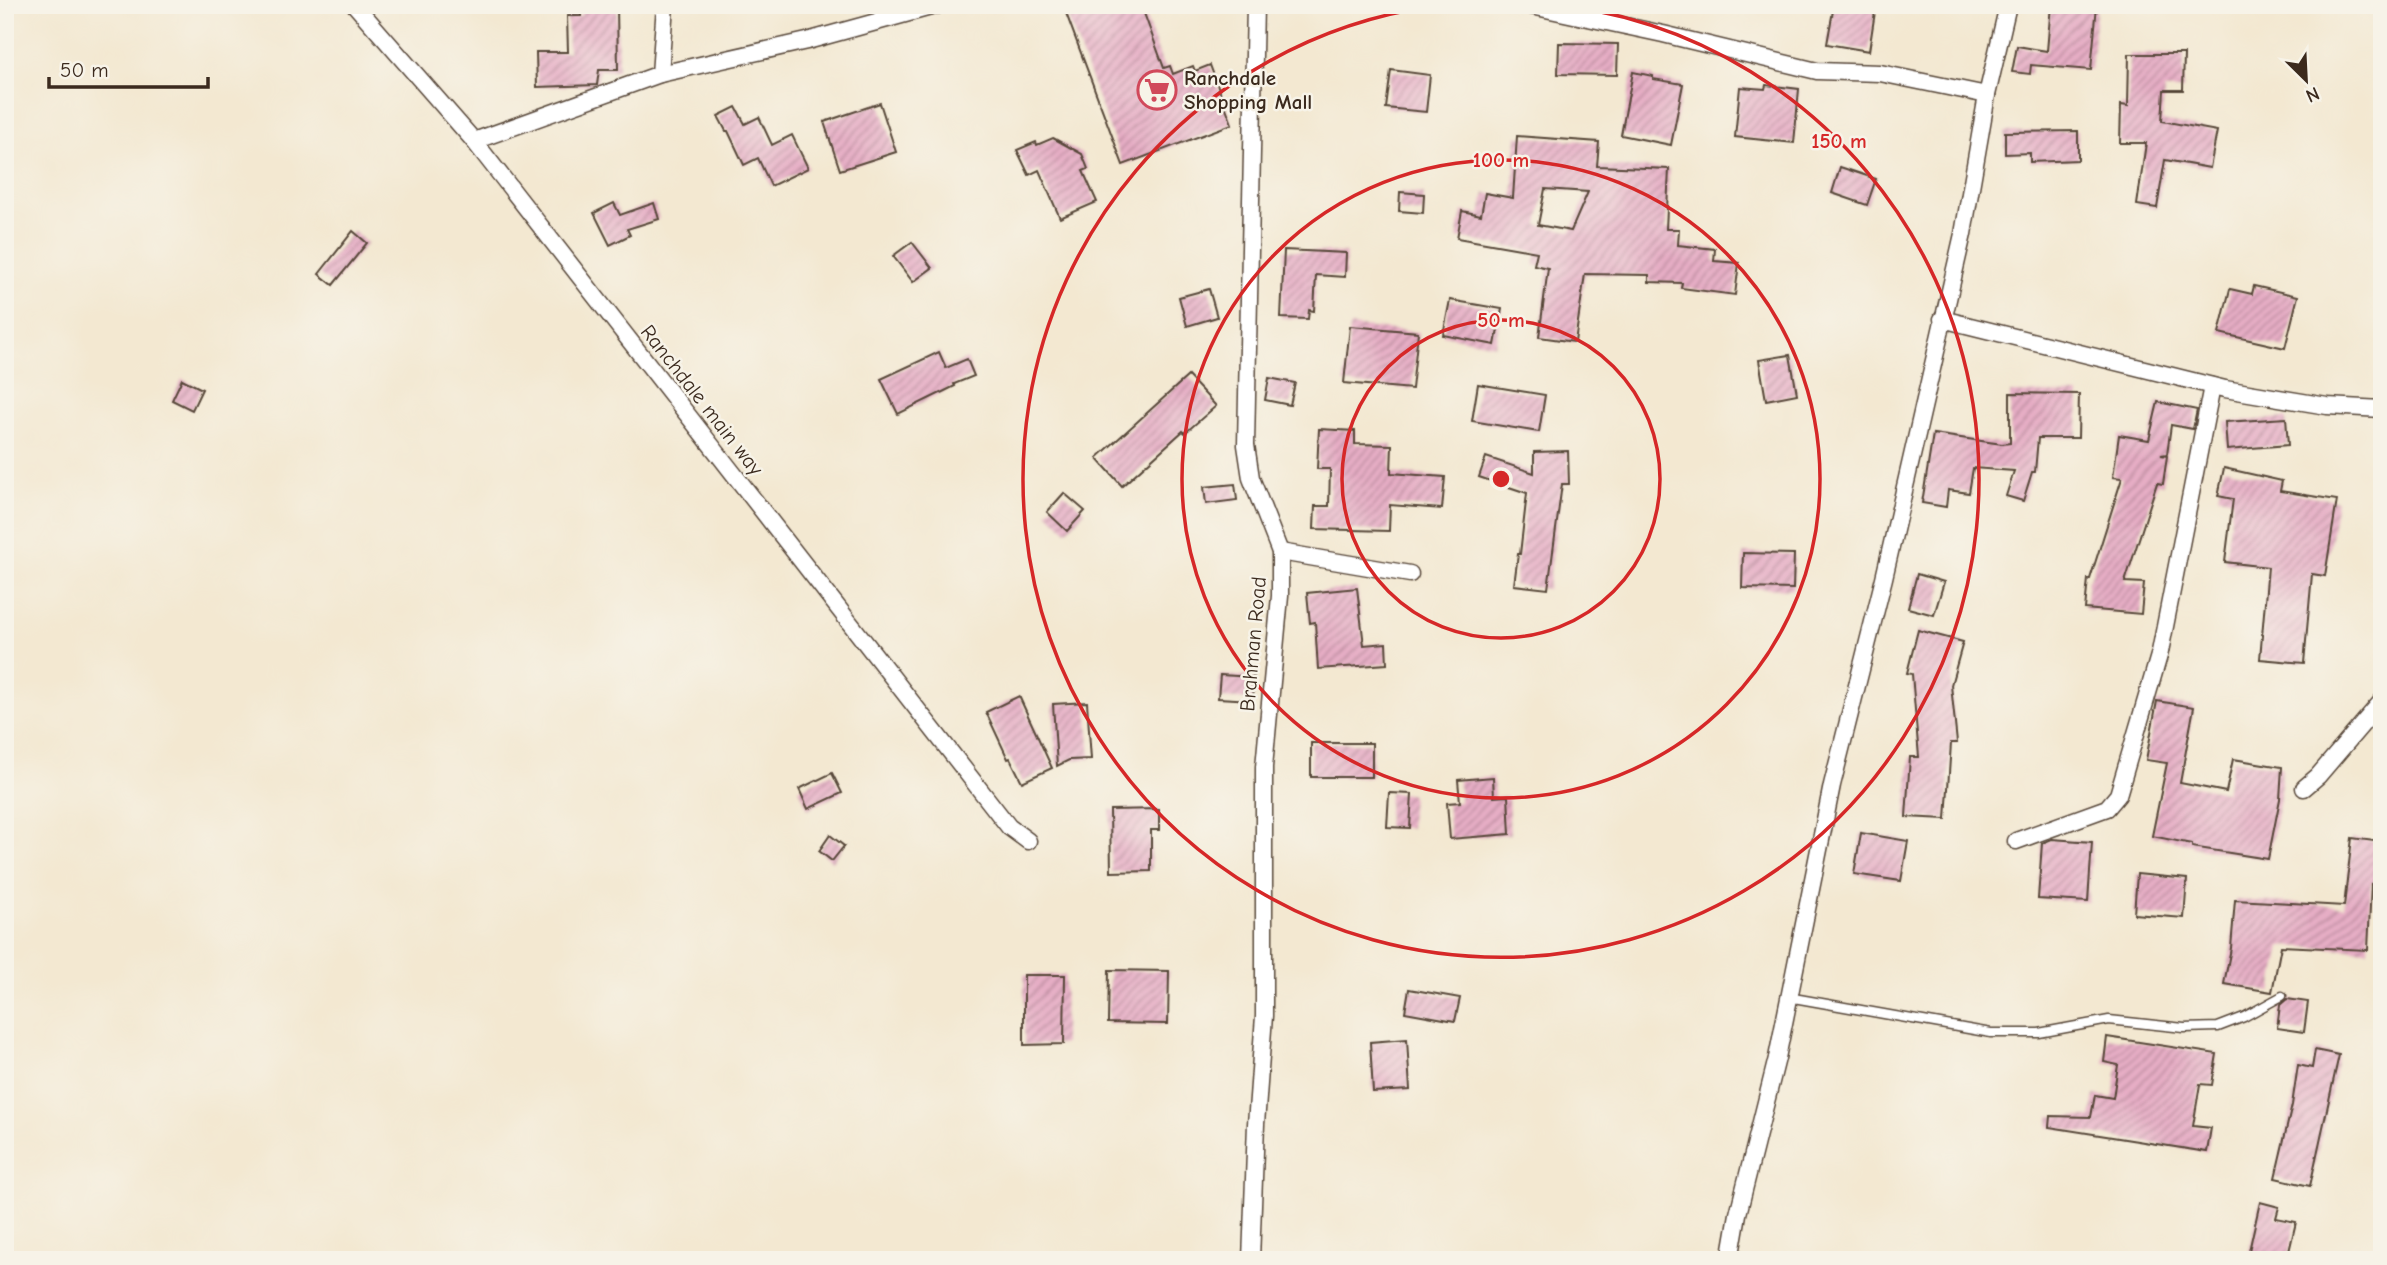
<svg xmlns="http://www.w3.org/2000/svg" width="2387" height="1265" font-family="'Comic Neue',sans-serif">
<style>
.building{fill:url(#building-hatch);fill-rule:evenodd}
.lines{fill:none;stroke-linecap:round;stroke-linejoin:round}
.lane-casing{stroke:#574639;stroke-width:11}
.street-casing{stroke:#574639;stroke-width:19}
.lane{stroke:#fff;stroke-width:8}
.street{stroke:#fff;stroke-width:16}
.ring{fill:none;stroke:#d62828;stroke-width:3.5}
.labels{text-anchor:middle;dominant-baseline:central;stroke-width:5;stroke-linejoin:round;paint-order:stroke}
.poi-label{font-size:21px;font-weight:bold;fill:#3b2a1e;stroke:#f7f3e8;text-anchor:start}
.street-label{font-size:21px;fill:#3b2a1e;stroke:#f7f3e8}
.centre{fill:#d62828;stroke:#f7f3e8;stroke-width:3.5}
.ring-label{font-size:21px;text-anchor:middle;font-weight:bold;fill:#d62828;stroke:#f7f3e8;stroke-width:5;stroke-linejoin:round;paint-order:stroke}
</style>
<defs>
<pattern id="building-hatch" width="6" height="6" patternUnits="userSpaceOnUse" patternTransform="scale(1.75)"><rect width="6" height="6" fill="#e6adc5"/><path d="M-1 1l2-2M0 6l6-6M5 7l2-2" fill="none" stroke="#bc8d9f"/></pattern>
</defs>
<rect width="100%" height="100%" fill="#f7f3e8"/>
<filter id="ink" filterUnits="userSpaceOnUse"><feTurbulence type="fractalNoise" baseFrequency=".0143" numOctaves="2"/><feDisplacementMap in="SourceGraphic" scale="14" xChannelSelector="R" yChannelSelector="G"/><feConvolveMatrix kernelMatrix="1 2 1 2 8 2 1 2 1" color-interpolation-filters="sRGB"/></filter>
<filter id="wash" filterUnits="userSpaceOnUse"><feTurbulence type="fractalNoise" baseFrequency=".00686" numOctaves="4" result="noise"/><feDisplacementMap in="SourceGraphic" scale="28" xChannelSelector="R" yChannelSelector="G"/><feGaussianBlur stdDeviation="1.57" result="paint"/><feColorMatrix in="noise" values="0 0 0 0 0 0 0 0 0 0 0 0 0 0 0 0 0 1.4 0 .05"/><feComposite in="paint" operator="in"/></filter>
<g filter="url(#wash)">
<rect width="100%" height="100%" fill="#f3e8d1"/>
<g id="blocks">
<!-- building -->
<g class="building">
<path d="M 581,5 L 617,5 L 618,70 L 599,70 L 597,85 L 537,87 L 536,52 L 568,52 L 567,16 L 581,16 Z"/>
<path d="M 1088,5 L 1141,5 L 1164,68 L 1170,66 L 1173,74 L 1193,66 L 1195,71 L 1210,65 L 1232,124 L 1123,165 L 1066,13 Z"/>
<path d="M 1834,5 L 1876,5 L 1869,51 L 1827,44 Z"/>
<path d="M 2051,5 L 2097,5 L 2091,70 L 2031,65 L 2030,74 L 2012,72 L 2017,46 L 2047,51 Z"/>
<path d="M 1559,43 L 1618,44 L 1617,75 L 1558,74 Z"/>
<path d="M 2129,54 L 2184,54 L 2183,90 L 2164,90 L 2162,121 L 2217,131 L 2210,168 L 2165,160 L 2157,208 L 2137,205 L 2146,143 L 2120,143 L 2121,105 L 2128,106 Z"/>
<path d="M 1391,70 L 1430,75 L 1426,112 L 1386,108 Z"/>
<path d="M 1633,72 L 1653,76 L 1653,79 L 1683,84 L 1671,145 L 1621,135 Z"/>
<path d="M 1766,85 L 1799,89 L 1794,143 L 1735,137 L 1740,87 L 1765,89 Z"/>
<path d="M 880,103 L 896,152 L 840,170 L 824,122 Z"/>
<path d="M 736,107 L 745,124 L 759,117 L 772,145 L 792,135 L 808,168 L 771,186 L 758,158 L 744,165 L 728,131 L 726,131 L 718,116 Z"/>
<path d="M 2078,131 L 2078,160 L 2030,162 L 2030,153 L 2005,154 L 2005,132 Z"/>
<path d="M 1517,136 L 1599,142 L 1597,166 L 1669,169 L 1666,229 L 1679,229 L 1678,245 L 1715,249 L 1714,261 L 1739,263 L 1735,295 L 1681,288 L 1682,283 L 1649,282 L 1649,275 L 1585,274 L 1575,342 L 1539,337 L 1548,268 L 1534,265 L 1537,252 L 1457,238 L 1462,211 L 1481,215 L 1485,193 L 1513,198 ZM 1545,189 L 1588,192 L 1571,231 L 1538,225 Z"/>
<path d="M 1053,138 L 1082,154 L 1088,169 L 1083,171 L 1097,202 L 1060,218 L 1039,170 L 1029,175 L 1017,150 L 1036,142 L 1037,145 Z"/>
<path d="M 1840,167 L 1876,179 L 1867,205 L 1832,193 Z"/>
<path d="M 1400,192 L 1424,194 L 1423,213 L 1399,211 Z"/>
<path d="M 614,203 L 620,215 L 654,203 L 659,219 L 627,229 L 630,235 L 610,245 L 594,213 Z"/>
<path d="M 353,231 L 367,243 L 333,285 L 319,274 Z"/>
<path d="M 912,242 L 932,268 L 913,282 L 893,256 Z"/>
<path d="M 1284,250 L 1346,253 L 1345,277 L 1316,275 L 1314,311 L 1309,310 L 1308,319 L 1281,318 Z"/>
<path d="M 2254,286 L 2298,296 L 2285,348 L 2219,333 L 2230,289 L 2252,294 Z"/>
<path d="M 1209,289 L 1217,317 L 1187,326 L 1179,297 Z"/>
<path d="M 1450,300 L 1502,309 L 1495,345 L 1443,335 Z"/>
<path d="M 1350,326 L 1418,332 L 1412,389 L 1344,383 Z"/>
<path d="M 939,352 L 946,368 L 967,359 L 974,376 L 954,384 L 955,386 L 898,414 L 881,379 Z"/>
<path d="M 1790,355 L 1797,394 L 1766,400 L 1759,360 Z"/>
<path d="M 1188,376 L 1216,406 L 1185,433 L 1183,431 L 1122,486 L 1097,458 Z"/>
<path d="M 1269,378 L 1295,383 L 1290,405 L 1265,400 Z"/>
<path d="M 182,379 L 202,389 L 192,410 L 172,400 Z"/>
<path d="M 1478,384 L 1545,395 L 1539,432 L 1472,421 Z"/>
<path d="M 2010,393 L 2079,394 L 2078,438 L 2038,438 L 2035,472 L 2032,472 L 2023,501 L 2006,496 L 2014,471 L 1973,468 L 1969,493 L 1948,490 L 1946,507 L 1922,503 L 1933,434 L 2002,444 L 2010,443 Z"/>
<path d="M 2158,402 L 2197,410 L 2193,429 L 2171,425 L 2167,454 L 2161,455 L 2167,456 L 2163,484 L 2157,483 L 2125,582 L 2144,583 L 2141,614 L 2085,609 L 2088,579 L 2090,579 L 2122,478 L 2113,477 L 2119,435 L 2149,440 Z"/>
<path d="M 2286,418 L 2288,445 L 2227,450 L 2225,422 Z"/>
<path d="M 1319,429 L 1355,431 L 1355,444 L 1392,445 L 1391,473 L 1445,477 L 1442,509 L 1390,505 L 1389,531 L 1314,529 L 1315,506 L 1329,506 L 1330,469 L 1317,469 Z"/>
<path d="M 1568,451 L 1569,484 L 1562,484 L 1548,589 L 1514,585 L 1518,554 L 1520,554 L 1527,493 L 1479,477 L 1486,457 L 1534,473 L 1534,452 Z"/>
<path d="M 2224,468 L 2282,481 L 2280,491 L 2337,500 L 2325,576 L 2312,574 L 2304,663 L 2260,659 L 2268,567 L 2225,562 L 2233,499 L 2218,496 Z"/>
<path d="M 1235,484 L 1237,500 L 1206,504 L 1204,487 Z"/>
<path d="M 1064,493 L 1085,511 L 1067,531 L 1047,512 Z"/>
<path d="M 1743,553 L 1794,554 L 1793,589 L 1742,588 Z"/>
<path d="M 1917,574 L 1944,582 L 1934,615 L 1908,608 Z"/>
<path d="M 1357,588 L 1364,645 L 1386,643 L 1387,664 L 1318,669 L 1315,622 L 1310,623 L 1307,593 Z"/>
<path d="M 1918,630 L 1963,642 L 1951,685 L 1957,743 L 1951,743 L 1946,819 L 1906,817 L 1910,757 L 1919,757 L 1912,674 L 1907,673 Z"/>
<path d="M 1220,675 L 1254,677 L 1253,700 L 1218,698 Z"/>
<path d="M 1019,696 L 1052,768 L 1022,782 L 1010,758 L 1008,759 L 986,712 Z"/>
<path d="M 2157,701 L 2194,707 L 2180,783 L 2226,792 L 2233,759 L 2282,767 L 2280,799 L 2268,859 L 2192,847 L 2192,844 L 2152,836 L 2167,763 L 2146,760 Z"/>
<path d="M 1087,702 L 1091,759 L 1069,760 L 1057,766 L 1053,704 Z"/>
<rect x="1311" y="743" width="61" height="34"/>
<path d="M 832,773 L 842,793 L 808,809 L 799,789 Z"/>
<path d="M 1493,777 L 1494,797 L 1508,796 L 1510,834 L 1450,839 L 1447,803 L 1460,802 L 1458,780 Z"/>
<path d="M 1389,793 L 1412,794 L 1410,828 L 1387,827 Z"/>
<path d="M 1159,809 L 1159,830 L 1151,830 L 1151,871 L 1111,872 L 1110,810 Z"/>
<path d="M 1861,833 L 1908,841 L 1901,881 L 1854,874 Z"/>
<path d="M 830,835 L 844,846 L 832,861 L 819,851 Z"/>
<path d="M 2352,838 L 2382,842 L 2379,885 L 2371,884 L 2368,950 L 2281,946 L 2272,992 L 2224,984 L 2231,948 L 2235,900 L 2344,906 Z"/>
<path d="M 2052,839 L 2092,842 L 2088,902 L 2038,899 L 2042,843 Z"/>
<path d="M 2137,874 L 2187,879 L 2184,918 L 2134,914 Z"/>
<path d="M 1109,970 L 1169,971 L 1168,1024 L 1108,1023 Z"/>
<path d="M 1024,975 L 1065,975 L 1064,1044 L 1024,1045 Z"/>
<path d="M 1409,989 L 1460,998 L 1455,1021 L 1405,1012 Z"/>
<path d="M 2287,999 L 2308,1002 L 2304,1032 L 2277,1028 L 2280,1005 Z"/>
<path d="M 2107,1037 L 2217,1054 L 2212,1085 L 2200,1084 L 2193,1126 L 2211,1128 L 2207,1152 L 2049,1127 L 2050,1116 L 2091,1117 L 2095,1095 L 2113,1098 L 2118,1065 L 2104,1062 Z"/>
<path d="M 1407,1039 L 1410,1090 L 1373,1092 L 1370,1042 Z"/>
<path d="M 2315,1050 L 2339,1055 L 2310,1186 L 2275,1178 L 2292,1105 L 2298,1065 L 2312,1068 Z"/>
<path d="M 2260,1202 L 2279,1207 L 2276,1218 L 2296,1222 L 2287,1260 L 2247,1260 Z"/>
</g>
</g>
</g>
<g filter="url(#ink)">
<use href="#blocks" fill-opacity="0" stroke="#574639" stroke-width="2"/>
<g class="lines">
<!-- lane casing -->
<g class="lane-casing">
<path id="lane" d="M 1788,997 L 1991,1033 L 2039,1033 L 2109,1020 L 2184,1028 L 2218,1027 L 2244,1017 L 2282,996"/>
</g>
<!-- street casing -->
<g class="street-casing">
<g id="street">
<path d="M 355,5 L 474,141 L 1009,827 L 1028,841"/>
<path d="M 1527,5 L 1663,34 L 1817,71 L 1880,73 L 1987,95"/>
<path d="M 660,74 L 665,5"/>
<path d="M 474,141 L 660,74 L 807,41 L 938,5"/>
<path d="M 1942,319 L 2225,389 L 2327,406 L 2382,409"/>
<path d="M 1280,552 L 1410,574"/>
<path d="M 2304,788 L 2318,776 L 2382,701"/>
<path d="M 2016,841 L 2107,808 L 2118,795 L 2160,652 L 2212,386"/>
<path d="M 1251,1260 L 1256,1124 L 1264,1016 L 1264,767 L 1280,596 L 1280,552 L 1251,478 L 1246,445 L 1255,5"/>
<path d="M 1730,1260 L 1738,1214 L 1777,1058 L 1832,785 L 1884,578 L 1963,234 L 1987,95 L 2008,5"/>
</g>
</g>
<!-- lane -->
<use href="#lane" class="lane"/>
<!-- street -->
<use href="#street" class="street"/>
</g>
</g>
<!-- distance rings -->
<g class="ring">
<circle cx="1501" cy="479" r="159"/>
<circle cx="1501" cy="479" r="319"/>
<path d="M1568 6A478 478 0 1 1 1434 6"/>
</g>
<!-- icons -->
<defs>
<g id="supermarket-ring" transform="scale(2.0125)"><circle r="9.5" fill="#f7f3e8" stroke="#d1495b" stroke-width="1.5"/><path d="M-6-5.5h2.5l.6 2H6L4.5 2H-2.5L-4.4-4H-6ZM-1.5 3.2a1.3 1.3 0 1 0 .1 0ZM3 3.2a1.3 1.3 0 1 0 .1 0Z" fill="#d1495b"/></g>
</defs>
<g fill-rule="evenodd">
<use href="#supermarket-ring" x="1157" y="90"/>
</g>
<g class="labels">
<!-- poi labels -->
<g class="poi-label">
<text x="1184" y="78">Ranchdale<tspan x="1184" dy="24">Shopping Mall</tspan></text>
</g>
<!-- street labels -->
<g class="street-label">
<text transform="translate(702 400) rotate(52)">Ranchdale main way</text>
<text transform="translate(1253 644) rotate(-85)">Brahman Road</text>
</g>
</g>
<circle cx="1501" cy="479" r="10" class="centre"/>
<g class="ring-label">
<text x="1839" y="148">150 m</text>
<text x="1501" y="167">100 m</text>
<text x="1501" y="327">50 m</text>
</g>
<!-- margin -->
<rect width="2387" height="1265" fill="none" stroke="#f7f3e8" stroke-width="28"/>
<!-- north arrow -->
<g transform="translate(2306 80) rotate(156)" stroke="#f7f3e8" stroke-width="5" paint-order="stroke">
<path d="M0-5L12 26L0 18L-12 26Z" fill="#3b2a1e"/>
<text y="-10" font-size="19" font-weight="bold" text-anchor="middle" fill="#3b2a1e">N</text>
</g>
<!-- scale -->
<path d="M49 77v10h159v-10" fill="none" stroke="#3b2a1e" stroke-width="3.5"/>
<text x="60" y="77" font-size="21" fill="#3b2a1e" stroke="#f7f3e8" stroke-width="5" paint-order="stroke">50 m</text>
</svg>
